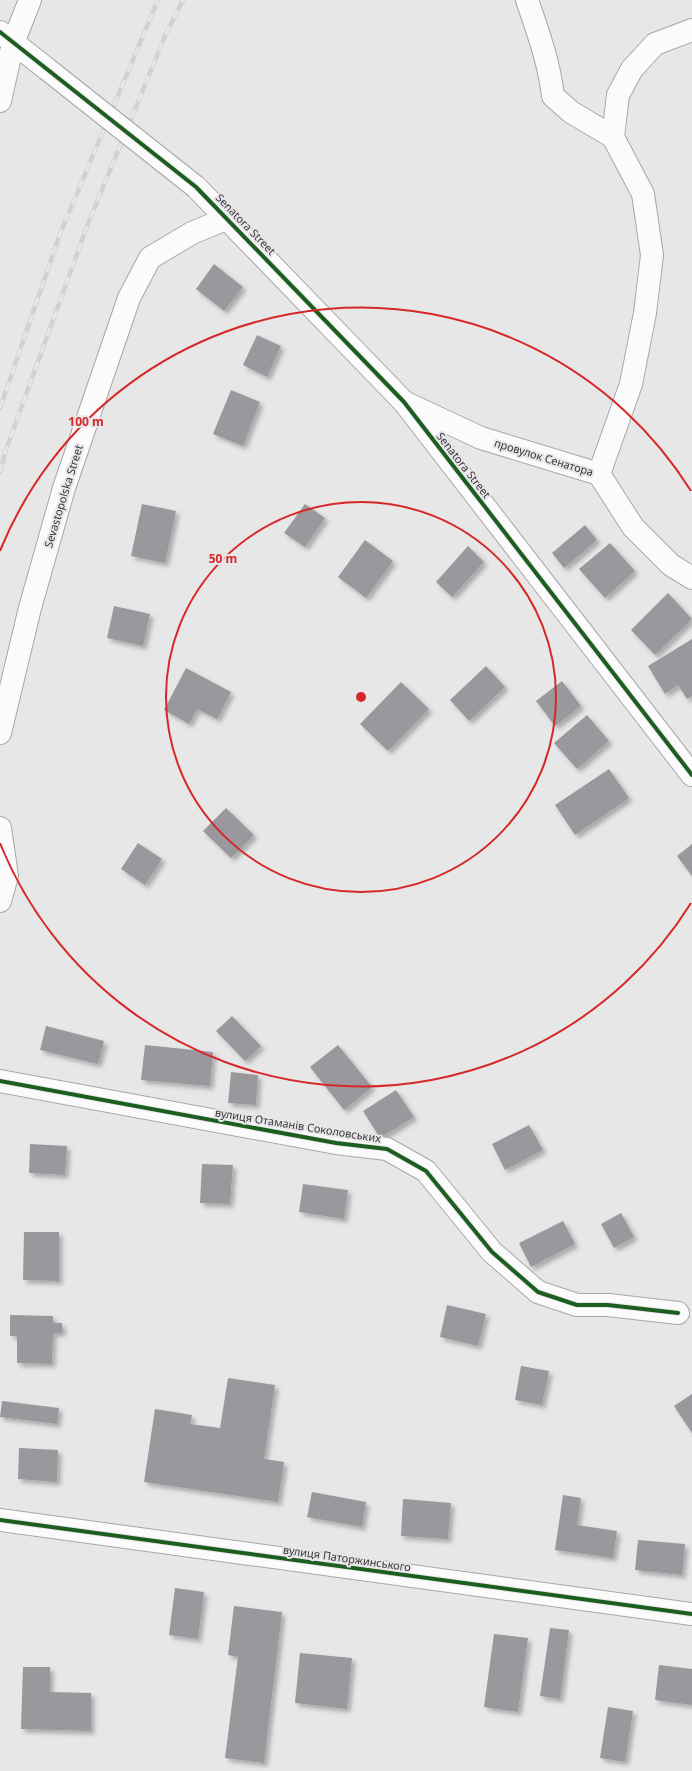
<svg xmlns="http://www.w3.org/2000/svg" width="692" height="1771" font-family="'Noto Sans',sans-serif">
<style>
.building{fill:#9a979d;filter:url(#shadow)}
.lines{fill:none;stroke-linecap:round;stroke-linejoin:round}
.minor-casing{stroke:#a8a7a8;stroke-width:24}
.tertiary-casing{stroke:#a8a7a8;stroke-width:24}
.minor{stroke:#fcfbfc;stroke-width:22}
.tertiary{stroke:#fcfbfc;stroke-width:22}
.rail-casing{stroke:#d2d1d2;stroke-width:4.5}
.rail{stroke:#e8e6e9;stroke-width:3;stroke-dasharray:9;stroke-linecap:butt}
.tertiary-bridge-casing{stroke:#a8a7a8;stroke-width:24;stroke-linecap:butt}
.tertiary-bridge{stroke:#fcfbfc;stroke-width:22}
.cycleway-casing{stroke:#e8e6e9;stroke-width:6}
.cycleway{stroke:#1b5e20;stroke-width:4}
.ring{fill:none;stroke:#d62828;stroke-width:2}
.labels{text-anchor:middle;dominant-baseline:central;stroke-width:4;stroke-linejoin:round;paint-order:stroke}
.street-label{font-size:11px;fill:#383739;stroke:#e8e6e9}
.centre{fill:#d62828;stroke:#e8e6e9;stroke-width:2}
.ring-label{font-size:12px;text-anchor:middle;font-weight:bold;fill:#d62828;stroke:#e8e6e9;stroke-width:4;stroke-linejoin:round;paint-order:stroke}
</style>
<defs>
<filter id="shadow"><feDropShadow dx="3.5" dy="3.5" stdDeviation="2" flood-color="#0004"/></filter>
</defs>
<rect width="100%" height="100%" fill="#e8e7e8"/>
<!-- building -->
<g class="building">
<path d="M 214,264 L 243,287 L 224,311 L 196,289 Z"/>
<path d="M 257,335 L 281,346 L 267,377 L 243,365 Z"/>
<path d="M 231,390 L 260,402 L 243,446 L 213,434 Z"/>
<path d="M 142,504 L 176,511 L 165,563 L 131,556 Z"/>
<path d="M 305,504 L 325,518 L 305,547 L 284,533 Z"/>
<path d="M 585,525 L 597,540 L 564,568 L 552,553 Z"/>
<path d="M 365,540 L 393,561 L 366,598 L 338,577 Z"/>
<path d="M 610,543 L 635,571 L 605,598 L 579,569 Z"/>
<path d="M 468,546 L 484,562 L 452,597 L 436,582 Z"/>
<path d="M 668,593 L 692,619 L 655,655 L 631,630 Z"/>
<path d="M 114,606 L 150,614 L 143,646 L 107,638 Z"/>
<path d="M 692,639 L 692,696 L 687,699 L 678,685 L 665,694 L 648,666 Z"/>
<path d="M 486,666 L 505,687 L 469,721 L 450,700 Z"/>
<path d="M 186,668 L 231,692 L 217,719 L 197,709 L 189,724 L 164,710 Z"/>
<path d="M 562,681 L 581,706 L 555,726 L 536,701 Z"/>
<path d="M 401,682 L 429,709 L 388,751 L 360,724 Z"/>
<path d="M 587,715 L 609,741 L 577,769 L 554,743 Z"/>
<path d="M 609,769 L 629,798 L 575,835 L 555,805 Z"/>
<path d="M 226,808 L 254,835 L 231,858 L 203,831 Z"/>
<path d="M 138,843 L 162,859 L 145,885 L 121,869 Z"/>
<path d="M 692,844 L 692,876 L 677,856 Z"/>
<path d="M 232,1016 L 261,1046 L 245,1061 L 216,1031 Z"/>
<path d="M 46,1026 L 104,1041 L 98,1064 L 40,1050 Z"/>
<path d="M 145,1045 L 213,1052 L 210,1086 L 141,1080 Z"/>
<path d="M 338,1045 L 372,1087 L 344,1110 L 310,1067 Z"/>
<path d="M 231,1072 L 258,1075 L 256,1105 L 228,1103 Z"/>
<path d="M 396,1090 L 414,1117 L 380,1138 L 363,1111 Z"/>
<path d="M 529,1125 L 543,1150 L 505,1170 L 492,1144 Z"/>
<path d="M 30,1144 L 67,1146 L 65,1175 L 29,1173 Z"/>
<path d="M 202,1164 L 233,1165 L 230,1204 L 200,1203 Z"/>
<path d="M 303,1184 L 348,1190 L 344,1219 L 299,1212 Z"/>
<path d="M 621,1213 L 634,1237 L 614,1248 L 601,1224 Z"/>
<path d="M 563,1221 L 575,1244 L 531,1267 L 519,1243 Z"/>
<path d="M 24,1232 L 59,1232 L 59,1281 L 23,1280 Z"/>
<path d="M 447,1305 L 486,1314 L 478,1346 L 440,1337 Z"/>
<path d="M 10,1315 L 53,1316 L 53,1323 L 62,1323 L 62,1333 L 53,1333 L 52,1364 L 17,1363 L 17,1336 L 10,1336 Z"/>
<path d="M 521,1366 L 549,1371 L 542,1405 L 515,1400 Z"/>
<path d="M 228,1378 L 275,1385 L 264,1459 L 284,1462 L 278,1502 L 144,1482 L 155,1409 L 192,1415 L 190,1424 L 220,1428 Z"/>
<path d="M 692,1394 L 692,1433 L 674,1406 Z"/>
<path d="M 2,1401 L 59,1408 L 57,1424 L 0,1417 Z"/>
<path d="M 19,1448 L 58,1450 L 57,1482 L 18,1479 Z"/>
<path d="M 312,1492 L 366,1502 L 362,1527 L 307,1517 Z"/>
<path d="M 563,1495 L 581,1498 L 577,1525 L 617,1531 L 613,1558 L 555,1550 Z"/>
<path d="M 403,1499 L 451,1503 L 448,1539 L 401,1536 Z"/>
<path d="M 638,1540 L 685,1544 L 682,1575 L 635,1570 Z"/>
<path d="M 175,1588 L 204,1592 L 198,1639 L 169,1635 Z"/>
<path d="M 234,1606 L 282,1612 L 264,1763 L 225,1758 L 238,1657 L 228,1655 Z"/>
<path d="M 550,1628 L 569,1630 L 560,1699 L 540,1696 Z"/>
<path d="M 494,1634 L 528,1638 L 518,1712 L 484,1707 Z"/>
<path d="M 300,1653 L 352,1658 L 347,1709 L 295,1703 Z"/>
<path d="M 659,1665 L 692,1669 L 692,1705 L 655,1700 Z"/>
<path d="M 23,1667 L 50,1667 L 50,1692 L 91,1693 L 91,1731 L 21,1729 Z"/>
<path d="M 608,1707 L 633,1711 L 625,1762 L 600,1758 Z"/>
</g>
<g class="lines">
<!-- minor casing -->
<g class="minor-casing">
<g id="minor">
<path d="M 527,0 C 538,32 549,62 553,96 L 571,112 L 613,137"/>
<path d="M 0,101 L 13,43 L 30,0"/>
<path d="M 404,402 L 481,438 L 599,474 L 633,527 L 671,565 L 692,578"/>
<path d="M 599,474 L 631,384 L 645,313 L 652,255 L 643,194 L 613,137 L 618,95 L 632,69 L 655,44 L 692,30"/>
<path d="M 0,733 L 30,608 L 64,488 L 129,298 L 150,258 L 192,233 L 228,218"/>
<path d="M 0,828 L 7,876 L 0,901"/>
<path d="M 0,1081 L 336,1143 L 387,1149 L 426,1171 L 492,1252 L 538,1292 L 577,1305 L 608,1305 L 678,1313"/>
<path d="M 0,1520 L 692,1614"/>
</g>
</g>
<!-- tertiary casing -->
<g class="tertiary-casing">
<g id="tertiary">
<path d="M 0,32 L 47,69"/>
<path d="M 196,187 L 404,402 L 692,775"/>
</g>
</g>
<!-- minor -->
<use href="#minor" class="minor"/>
<!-- tertiary -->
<use href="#tertiary" class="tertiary"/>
<!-- rail casing -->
<g class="rail-casing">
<g id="rail">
<path d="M 0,408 L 60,234 L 158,0"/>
<path d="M 0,472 L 6,450 L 86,229 L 165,36 L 183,0"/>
</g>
</g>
<!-- rail -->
<use href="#rail" class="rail"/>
<!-- tertiary-bridge casing -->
<g class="tertiary-bridge-casing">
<path id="tertiary-bridge" d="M 47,69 L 196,187"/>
</g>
<!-- tertiary-bridge -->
<use href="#tertiary-bridge" class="tertiary-bridge"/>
<!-- cycleway casing -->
<g class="cycleway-casing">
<g id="cycleway">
<path d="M 0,32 L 196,187 L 404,402 L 692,775"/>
<path d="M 0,1081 L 336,1143 L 387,1149 L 426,1171 L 492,1252 L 538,1292 L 577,1305 L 608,1305 L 678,1313"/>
<path d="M 0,1520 L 692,1614"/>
</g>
</g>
<!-- cycleway -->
<use href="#cycleway" class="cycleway"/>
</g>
<!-- distance rings -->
<g class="ring">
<circle cx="361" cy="697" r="195"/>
<path d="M691 903A389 389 0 0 1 0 843M0 551A389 389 0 0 1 691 491"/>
</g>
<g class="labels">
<!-- street labels -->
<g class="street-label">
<text transform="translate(246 224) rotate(46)">Senatora Street</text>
<text transform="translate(544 457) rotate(17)">провулок Сенатора</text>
<text transform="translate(464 465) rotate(52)">Senatora Street</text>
<text transform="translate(63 496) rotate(-73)">Sevastopolska Street</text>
<text transform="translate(298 1125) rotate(9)">вулиця Отаманів Соколовських</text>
<text transform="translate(347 1558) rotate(8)">вулиця Паторжинського</text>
</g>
</g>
<circle cx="361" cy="697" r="6" class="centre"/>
<g class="ring-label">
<text x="86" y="426">100 m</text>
<text x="223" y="563">50 m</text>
</g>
</svg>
